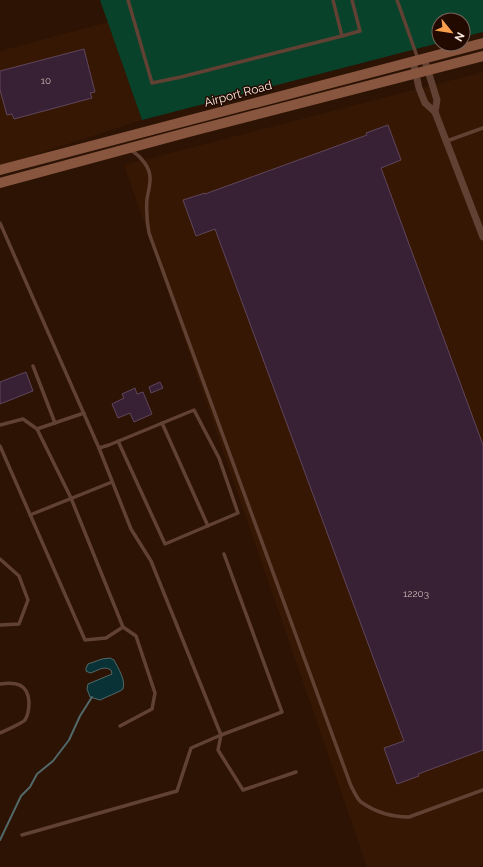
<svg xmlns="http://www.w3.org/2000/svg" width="483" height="867" font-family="Raleway,sans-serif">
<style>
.built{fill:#361703}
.green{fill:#08422b}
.water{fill:#093236;stroke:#526969}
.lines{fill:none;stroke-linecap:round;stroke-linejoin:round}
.stream{stroke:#526969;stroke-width:2}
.building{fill:#382135;stroke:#60465c}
.lane{stroke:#614133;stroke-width:3.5}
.street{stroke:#614133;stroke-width:7}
.secondary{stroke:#88563f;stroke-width:10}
.labels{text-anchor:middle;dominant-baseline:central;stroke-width:3;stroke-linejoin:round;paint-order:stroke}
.number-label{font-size:10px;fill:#cbb8b5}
.street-label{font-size:12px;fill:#fceae0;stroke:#220a00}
</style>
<rect width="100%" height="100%" fill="#2c1304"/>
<!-- built -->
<g class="built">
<path d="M 108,22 L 142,120 L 0,166 L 0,51 Z"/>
<path d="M 483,72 L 483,865 L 478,867 L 367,867 L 124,165 Z"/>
</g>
<!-- green -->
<path class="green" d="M 100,0 L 483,0 L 483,32 L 463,37 L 463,20 L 439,20 L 439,43 L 142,120 Z"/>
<!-- water -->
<path class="water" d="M 110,658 L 114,660 C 118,668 126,680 123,689 L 120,691 L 100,700 L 90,697 L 87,689 L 88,684 L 112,674 L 111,670 C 103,665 98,671 90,673 L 86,671 L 86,668 L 88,664 L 102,659 Z"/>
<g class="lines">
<!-- stream -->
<path class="stream" d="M 0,840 L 21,796 L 30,787 L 37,774 L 53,761 L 69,740 L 80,716 L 92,697"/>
</g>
<!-- building -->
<g class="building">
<path d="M 84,49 L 95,92 L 90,93 L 92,98 L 14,119 L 12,114 L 7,115 L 0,90 L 0,71 Z"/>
<path d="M 388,125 L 401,160 L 381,168 L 483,445 L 483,750 L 418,774 L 419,776 L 397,784 L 384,748 L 404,741 L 215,229 L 196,236 L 183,200 L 205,193 L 205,194 L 367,135 L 366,133 Z"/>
<path d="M 26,372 L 33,391 L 0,404 L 0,382 Z"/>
<path d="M 160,382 L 163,388 L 151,393 L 149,387 Z"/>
<path d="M 135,388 L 137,394 L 143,392 L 152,414 L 134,422 L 130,413 L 118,418 L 112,404 L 124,398 L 122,394 Z"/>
</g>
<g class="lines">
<!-- lane -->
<g class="lane">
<path d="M 128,0 L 152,83 L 181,77 L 342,36 L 333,0"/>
<path d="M 397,0 L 418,59"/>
<path d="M 342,36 L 360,31 L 352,0"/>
<path d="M 447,141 L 483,128"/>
<path d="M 131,150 C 140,156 151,167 150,180 C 150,186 148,193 147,199 C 146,211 147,222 149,233 L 351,786 C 354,791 357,799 361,802 C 375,812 392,817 409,817 L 483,790"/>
<path d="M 0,223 L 99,448 L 131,529 L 151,561 L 221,735 L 218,750 L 243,790 L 296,772"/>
<path d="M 33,366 L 55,423"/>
<path d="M 162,423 L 208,526"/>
<path d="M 0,425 L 23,419 L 37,429 L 71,498 L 123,627 L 106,638 L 85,640 L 0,446"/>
<path d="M 37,429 L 84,413"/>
<path d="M 99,448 L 109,445 L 194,410 L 219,458 L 238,513 L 165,544 L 118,441"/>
<path d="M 30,515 L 112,482"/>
<path d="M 0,559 L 19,576 L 28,600 L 19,624 L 0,625"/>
<path d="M 0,684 C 15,682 28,683 29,702 C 29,708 29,714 25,720 C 21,724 6,730 0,733"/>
<path d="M 120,726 L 152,709 L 155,693 L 136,636 L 123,627"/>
<path d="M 22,835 L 177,791 L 191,748 L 221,735 L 282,712 L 224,554"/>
</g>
<!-- street -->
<g class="street">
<path d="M 424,58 L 437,100 L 435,112"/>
<path d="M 413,61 L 419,88 L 425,103 L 435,112 L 483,237"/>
</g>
<!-- secondary -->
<g class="secondary">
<path d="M 0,170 L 483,43"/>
<path d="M 0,183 L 189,132 L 483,56"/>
</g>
</g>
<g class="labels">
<!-- number labels -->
<g class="number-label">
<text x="46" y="80">10</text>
<text x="416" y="593">12203</text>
</g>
<!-- street labels -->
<g class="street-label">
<text transform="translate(238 94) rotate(-15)">Airport Road</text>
</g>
</g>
<!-- north arrow -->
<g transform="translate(451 32) rotate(120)"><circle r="19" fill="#220a00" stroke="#79645a"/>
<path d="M0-3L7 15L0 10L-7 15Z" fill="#fa9f4e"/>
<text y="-6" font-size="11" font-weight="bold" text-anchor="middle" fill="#fceae0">N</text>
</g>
</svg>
